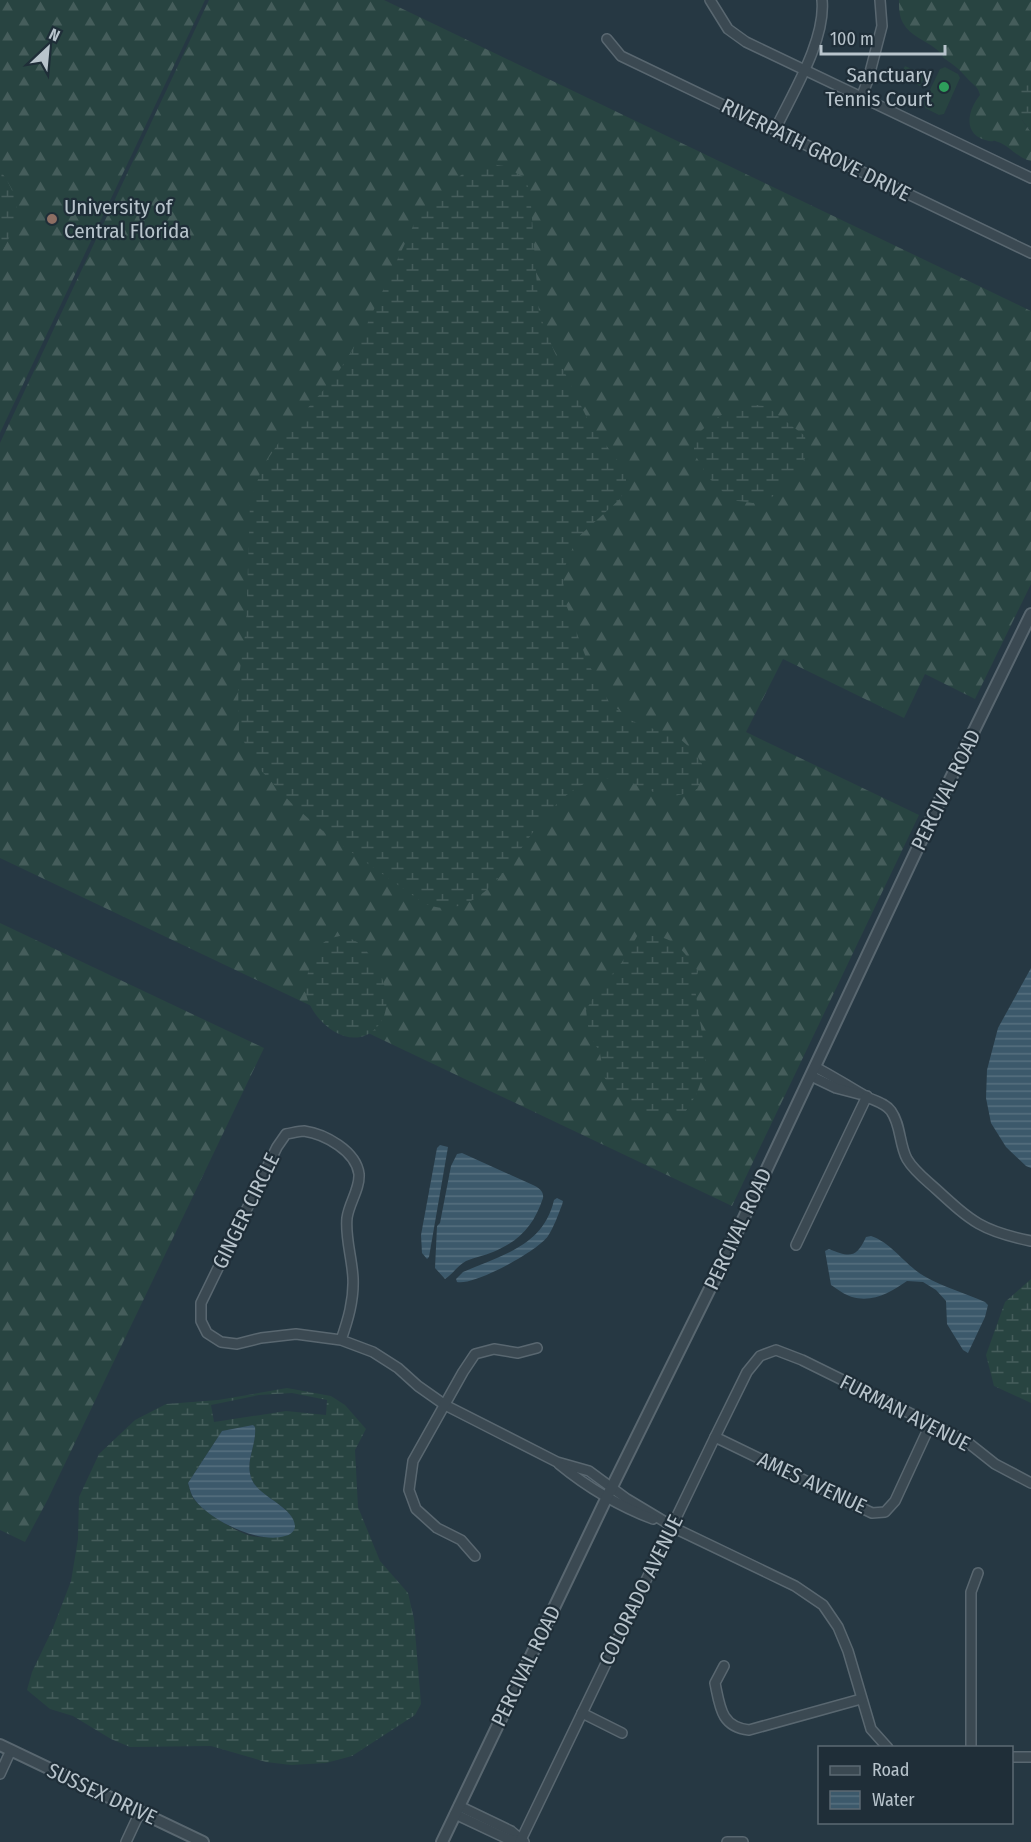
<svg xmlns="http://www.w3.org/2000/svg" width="1031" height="1842" font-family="'Fira Sans Condensed',sans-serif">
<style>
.forest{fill:url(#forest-firs)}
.wetland{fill:url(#wetland-marsh);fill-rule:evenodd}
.garden{fill:#284441}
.water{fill:url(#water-rules)}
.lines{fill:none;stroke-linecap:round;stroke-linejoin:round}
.minor-casing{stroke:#596770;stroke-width:12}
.tertiary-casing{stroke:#596770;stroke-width:14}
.minor{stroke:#3b4952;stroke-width:9}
.tertiary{stroke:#3b4952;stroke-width:10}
.leisure-dot{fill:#2e9e5b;stroke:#1f2e38;stroke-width:2}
.education-dot{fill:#8d6e63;stroke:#1f2e38;stroke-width:2}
.labels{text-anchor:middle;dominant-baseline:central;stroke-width:4.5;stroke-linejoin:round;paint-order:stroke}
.poi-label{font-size:21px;fill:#b8c4cc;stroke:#1f2e38;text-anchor:end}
.street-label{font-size:21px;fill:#b8c4cc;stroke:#1f2e38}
</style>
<defs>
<pattern id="forest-firs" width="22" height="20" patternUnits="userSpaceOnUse" patternTransform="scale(1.5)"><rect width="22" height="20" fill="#284441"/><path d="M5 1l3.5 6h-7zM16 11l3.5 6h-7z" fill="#455d5b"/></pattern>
<pattern id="wetland-marsh" width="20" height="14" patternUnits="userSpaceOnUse" patternTransform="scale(1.5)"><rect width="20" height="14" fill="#284441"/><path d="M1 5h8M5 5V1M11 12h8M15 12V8" fill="none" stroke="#455d5b"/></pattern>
<pattern id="water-rules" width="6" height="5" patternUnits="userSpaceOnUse" patternTransform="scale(1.5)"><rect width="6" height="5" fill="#3c596b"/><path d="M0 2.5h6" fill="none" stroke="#566f7f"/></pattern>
</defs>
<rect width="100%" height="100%" fill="#263843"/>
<!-- forest -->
<g class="forest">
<path d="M 0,0 L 205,0 L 0,433 Z"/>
<path d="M 209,0 L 384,0 L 1031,311 L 1031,584 L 975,699 L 925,674 L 904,718 L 783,659 L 746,732 L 919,815 L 732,1206 L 0,858 L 0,443 Z"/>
<path d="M 899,0 L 1031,0 L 1031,71 L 1022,120 L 1031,132 L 1031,161 C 1017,158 1010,146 998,142 C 991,139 996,142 989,141 C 962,136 967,111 980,95 C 978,85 971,84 966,77 C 959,69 954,65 945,59 C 941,56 940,51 936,49 C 925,40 910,36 903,23 C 899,16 899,8 899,0 Z"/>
<path d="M 0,923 L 264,1048 L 48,1499 L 25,1542 L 0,1530 Z"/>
</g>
<!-- wetland -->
<g class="wetland">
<path d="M 1031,71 L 1031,132 L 1022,120 L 1018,94 Z"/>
<path d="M 491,164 L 504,166 L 525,178 L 530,192 L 539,313 L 554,351 L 590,424 L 621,465 L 626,479 L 626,488 L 620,499 L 577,538 L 563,571 L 564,599 L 588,663 L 609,702 L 634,722 L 679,738 L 695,752 L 702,764 L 703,777 L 697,789 C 687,793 677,797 666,796 C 660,795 654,792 649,790 C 630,782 612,774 591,781 C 529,803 508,908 443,908 C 437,908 430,905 425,904 L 330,837 L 294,806 L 254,763 L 239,731 L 238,683 L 246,628 L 250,502 L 262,468 L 283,436 L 335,377 L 362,335 L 415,222 L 462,174 Z"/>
<path d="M 0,170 C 25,205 19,221 0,255 Z"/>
<path d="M 748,404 L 766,406 L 805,436 L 807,455 L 794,477 L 772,497 L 753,503 L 731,500 L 708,477 L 694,453 L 694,438 C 710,421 725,410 748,404 Z"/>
<path d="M 639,933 C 673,936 679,945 698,971 L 695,989 L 705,1053 L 705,1071 L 696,1095 L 684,1114 L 635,1112 L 617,1095 L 604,1077 L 600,1053 L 589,1033 L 586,1010 L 593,998 L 622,962 Z"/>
<path d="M 340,936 C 345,937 353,939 357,942 C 379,959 399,1004 377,1027 C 352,1055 311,1022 306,993 C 304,979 309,970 314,958 C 319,944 326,938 340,936 Z"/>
<path d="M 1031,1279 L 1031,1403 L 994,1386 L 986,1355 L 1005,1302 Z"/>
<path d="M 287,1388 L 331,1396 L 345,1405 L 366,1429 L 355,1450 L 358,1507 L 380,1561 L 408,1593 L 414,1619 L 421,1704 L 415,1715 L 352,1756 L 326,1763 L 291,1765 L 266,1762 L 211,1746 L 130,1747 L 111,1739 L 73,1716 L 50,1709 L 27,1690 L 32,1672 L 53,1628 L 71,1581 L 78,1539 L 79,1497 L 99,1454 L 135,1420 L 166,1404 L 218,1400 ZM 292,1393 L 327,1400 L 326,1415 L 286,1411 L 214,1422 L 211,1405 L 259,1395 ZM 253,1425 L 255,1427 C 257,1446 243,1464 253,1482 C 263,1500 300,1508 293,1531 C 280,1536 265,1539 251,1536 C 236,1532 199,1510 192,1496 C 190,1492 189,1487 188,1483 L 222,1431 Z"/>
</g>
<!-- garden -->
<g class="garden">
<path d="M 905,66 L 925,75 L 920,86 L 899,76 Z"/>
<path d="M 945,67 L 958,74 L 960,78 L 944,114 L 939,115 L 925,108 L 924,102 L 940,69 Z"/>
</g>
<!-- water -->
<g class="water">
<path d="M 1031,968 L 1031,1168 L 1026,1166 L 1006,1147 L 991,1123 L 986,1098 L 987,1070 L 998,1028 Z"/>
<path d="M 440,1145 L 448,1147 L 429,1257 L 427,1259 L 422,1253 L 421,1235 L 437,1148 Z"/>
<path d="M 462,1153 L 533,1185 C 539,1188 544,1191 543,1198 C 534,1225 520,1241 493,1252 C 484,1256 475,1257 466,1261 C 457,1266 453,1274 445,1279 L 435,1268 L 437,1226 L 440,1223 L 451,1166 L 457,1154 Z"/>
<path d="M 557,1198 L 563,1201 L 562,1205 C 558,1215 554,1227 548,1236 C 538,1251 474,1286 457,1282 L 456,1279 L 463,1272 C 501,1255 543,1247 554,1200 Z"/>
<path d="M 871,1236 C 892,1243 905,1265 924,1276 C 943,1287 965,1293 985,1302 L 988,1305 L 985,1317 L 968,1353 L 963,1350 L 947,1324 L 946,1301 L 936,1290 L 923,1282 L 907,1281 C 891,1292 873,1303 852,1297 C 845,1295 837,1289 831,1285 L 825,1251 L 829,1249 C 849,1257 856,1259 866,1237 Z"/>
<path d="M 253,1425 L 255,1427 C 257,1445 244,1462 252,1480 C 260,1498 295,1507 295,1527 C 294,1532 290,1535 285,1536 C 259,1544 211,1521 195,1500 C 191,1495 190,1489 188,1483 L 222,1431 Z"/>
</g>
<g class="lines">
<!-- minor casing -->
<g class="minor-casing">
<g id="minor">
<path d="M 710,0 L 728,29 L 746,42 L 1031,178"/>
<path d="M 607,39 L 621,56 L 1031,253"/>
<path d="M 861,98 L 868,80 L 882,26 L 880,0"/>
<path d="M 775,130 C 792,94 826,40 822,0"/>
<path d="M 815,1067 C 833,1076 849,1087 867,1097 C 875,1101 885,1103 891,1111 C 901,1125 899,1144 907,1159 C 914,1171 926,1180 936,1189 C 972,1222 982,1231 1031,1241"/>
<path d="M 811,1076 L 836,1088 L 859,1094"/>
<path d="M 796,1245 L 867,1096"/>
<path d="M 341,1340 C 348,1320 354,1300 353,1278 C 352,1258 345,1237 347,1218 C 349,1203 360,1189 359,1174 C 356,1151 325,1134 304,1131 C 299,1131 292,1133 286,1134 L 277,1147 L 201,1303 L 201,1321 L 207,1333 L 221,1342 L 237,1344 L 261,1338 L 296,1334 L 341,1340 L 373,1352 L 398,1368 L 418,1386 L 445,1405 L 557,1462 L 589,1471 L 627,1499 L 672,1526"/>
<path d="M 715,1437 L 872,1513 L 885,1512 L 895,1501 L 931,1423"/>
<path d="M 559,1464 C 587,1487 619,1506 653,1519"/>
<path d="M 668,1525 L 795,1586 L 823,1605 L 838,1627 L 848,1651 L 871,1729 L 888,1748"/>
<path d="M 475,1556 L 461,1540 L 437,1528 L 416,1509 L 409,1490 L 413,1461 L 463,1372 L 475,1354 L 494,1349 L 518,1353 L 537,1348"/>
<path d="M 724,1666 L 715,1683 C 720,1707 721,1727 749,1730 L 861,1699"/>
<path d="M 582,1713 L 622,1733"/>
<path d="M 971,1748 L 971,1592 L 978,1573"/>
<path d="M 1012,1757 L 1031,1757"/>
<path d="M 0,1774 L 11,1750"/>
<path d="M 459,1806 L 511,1831 L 524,1842"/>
<path d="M 455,1814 L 508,1839 L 521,1841"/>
<path d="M 126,1842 L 140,1812"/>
<path d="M 520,1842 L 715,1437 L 747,1372 L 760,1356 L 776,1350 L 802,1360 L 966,1441 L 995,1464 L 1031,1483"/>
<path d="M 727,1842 L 743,1842"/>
</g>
</g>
<!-- tertiary casing -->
<g class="tertiary-casing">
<g id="tertiary">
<path d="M 0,1745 L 203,1842"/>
<path d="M 442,1842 L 607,1497 L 724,1260 L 943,794 L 1031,614"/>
</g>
</g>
<!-- minor -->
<use href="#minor" class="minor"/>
<!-- tertiary -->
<use href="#tertiary" class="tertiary"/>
</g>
<!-- markers -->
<circle class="leisure-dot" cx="944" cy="87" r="6"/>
<circle class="education-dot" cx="52" cy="219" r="6"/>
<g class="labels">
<!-- poi labels -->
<g class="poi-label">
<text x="932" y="75">Sanctuary<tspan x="932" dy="24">Tennis Court</tspan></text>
<text x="64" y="207" text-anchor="start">University of<tspan x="64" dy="24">Central Florida</tspan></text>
</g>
<!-- street labels -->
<g class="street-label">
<text transform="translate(816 150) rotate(26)">RIVERPATH GROVE DRIVE</text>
<text transform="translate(946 790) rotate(-64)">PERCIVAL ROAD</text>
<text transform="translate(246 1211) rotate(-64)">GINGER CIRCLE</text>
<text transform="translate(738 1229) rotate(-65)">PERCIVAL ROAD</text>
<text transform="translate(905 1413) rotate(27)">FURMAN AVENUE</text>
<text transform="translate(812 1483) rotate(25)">AMES AVENUE</text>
<text transform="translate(641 1590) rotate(-64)">COLORADO AVENUE</text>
<text transform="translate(526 1666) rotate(-64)">PERCIVAL ROAD</text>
<text transform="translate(102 1794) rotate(25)">SUSSEX DRIVE</text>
</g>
</g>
<!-- legend -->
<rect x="818" y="1746" width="195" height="78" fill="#1f2e38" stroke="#5c6a73" stroke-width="1.5"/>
<rect x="830" y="1766" width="30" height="9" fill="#3b4952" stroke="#5c6a73" stroke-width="1.5"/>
<text x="872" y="1776" font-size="18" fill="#b8c4cc">Road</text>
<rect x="830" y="1791" width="30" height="18" fill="url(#water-rules)" stroke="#5c6a73" stroke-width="1.5"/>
<text x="872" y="1806" font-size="18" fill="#b8c4cc">Water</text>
<!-- north arrow -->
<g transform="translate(48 48) rotate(26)" stroke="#1f2e38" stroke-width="4.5" paint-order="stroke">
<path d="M0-4.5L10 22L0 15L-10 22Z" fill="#b8c4cc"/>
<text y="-9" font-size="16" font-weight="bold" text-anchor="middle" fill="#b8c4cc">N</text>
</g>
<!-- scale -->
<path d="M821 45v9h124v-9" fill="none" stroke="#b8c4cc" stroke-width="3"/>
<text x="830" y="45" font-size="18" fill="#b8c4cc" stroke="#1f2e38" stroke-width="4.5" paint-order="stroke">100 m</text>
</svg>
